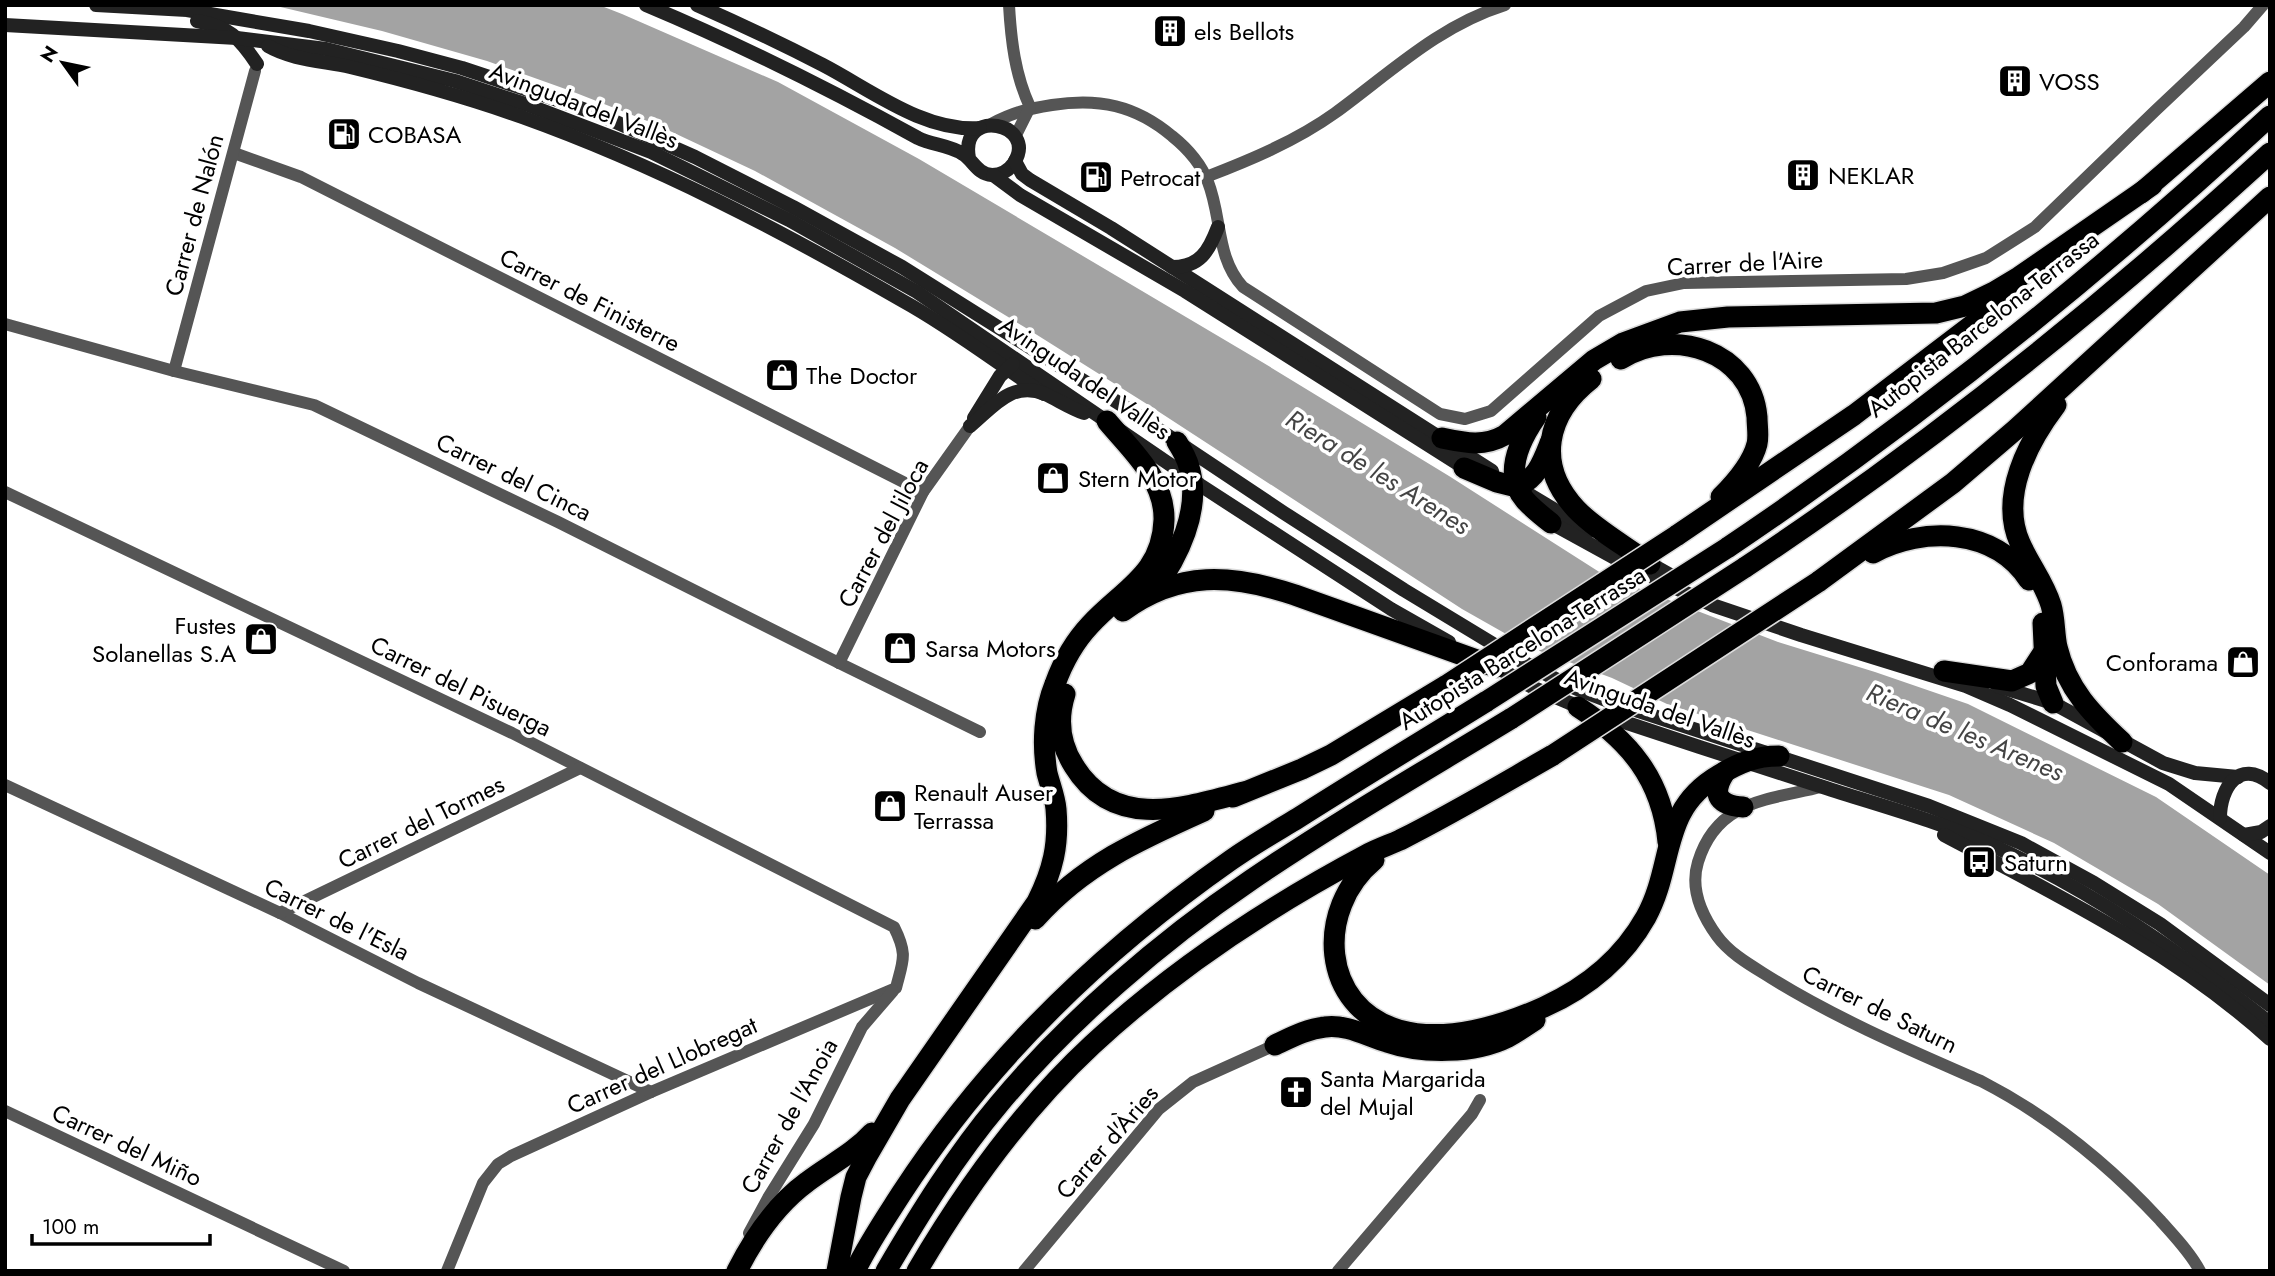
<svg xmlns="http://www.w3.org/2000/svg" width="2275" height="1276" font-family="Jost,sans-serif">
<style>
.water{fill:#a3a3a3}
.lines{fill:none;stroke-linecap:round;stroke-linejoin:round}
.highway-casing{stroke:#dbdbdb;stroke-width:24}
.street{stroke:#555;stroke-width:12}
.secondary{stroke:#222;stroke-width:14}
.highway{stroke:#000;stroke-width:21}
.highway-bridge-casing{stroke:#dbdbdb;stroke-width:24;stroke-linecap:butt}
.highway-bridge{stroke:#000;stroke-width:21}
.labels{text-anchor:middle;dominant-baseline:central;stroke-width:7;stroke-linejoin:round;paint-order:stroke}
.poi-label{font-size:24px;fill:#000;stroke:#fff;text-anchor:start}
.street-label{font-size:24px;fill:#000;stroke:#fff}
.water-label{font-size:26px;font-style:italic;fill:#444;stroke:#fff}
</style>
<rect width="100%" height="100%" fill="#fff"/>
<!-- water -->
<path class="water" d="M 272,5 L 599,5 L 622,14 L 778,82 L 919,159 L 1262,362 L 1449,476 L 1604,575 L 1778,642 L 1875,672 L 1968,704 L 2156,797 L 2270,875 L 2270,985 L 2158,904 L 2054,843 L 1949,795 L 1667,704 L 1612,678 L 1529,647 L 1462,609 L 1150,406 L 1026,328 L 895,248 L 755,171 L 655,124 L 571,91 L 487,61 L 382,31 Z"/>
<g class="lines">
<!-- highway casing -->
<g class="highway-casing">
<g id="highway">
<path d="M 2141,193 L 2270,82"/>
<path d="M 1621,359 C 1673,326 1751,351 1757,417 C 1757,426 1759,436 1757,444 C 1752,464 1735,483 1721,497"/>
<path d="M 1591,379 C 1546,414 1535,465 1576,509 C 1595,529 1627,547 1650,564"/>
<path d="M 2056,405 C 2028,442 1999,496 2020,543 C 2029,564 2044,582 2051,605 C 2055,619 2054,633 2057,647 C 2067,689 2092,714 2122,742"/>
<path d="M 1536,417 C 1520,440 1503,474 1525,500 C 1533,509 1542,516 1551,523"/>
<path d="M 1442,438 C 1466,443 1484,447 1505,435 L 1594,360 L 1623,343 L 1680,322 L 1728,317 L 1936,313 L 1965,306 L 1994,292 L 2019,277 L 2152,185"/>
<path d="M 1464,468 L 1497,482 L 1517,487 C 1537,478 1542,463 1550,443"/>
<path d="M 1676,536 L 1854,415 L 2014,293"/>
<path d="M 1727,548 C 1919,419 2100,273 2270,116"/>
<path d="M 1873,553 C 1923,526 1995,528 2029,580"/>
<path d="M 1744,568 C 1930,445 2105,304 2270,153"/>
<path d="M 1818,582 L 1953,483 L 2015,430 L 2270,197"/>
<path d="M 1153,591 C 1178,558 1202,509 1189,467 C 1187,458 1182,450 1177,442"/>
<path d="M 1123,611 C 1179,570 1232,574 1295,595 L 1496,667"/>
<path d="M 2043,623 L 2046,686 L 2053,703"/>
<path d="M 1944,671 L 2012,681 L 2030,673 L 2043,653"/>
<path d="M 1065,694 C 1057,719 1060,744 1074,766 C 1114,831 1184,808 1244,792"/>
<path d="M 1578,707 C 1629,740 1662,779 1668,842"/>
<path d="M 1726,771 C 1711,792 1716,805 1743,807"/>
<path d="M 1233,797 L 1302,769 L 1331,755 L 1447,685"/>
<path d="M 1374,860 C 1315,909 1320,1007 1399,1030 C 1446,1043 1502,1026 1544,1007 C 1586,988 1623,958 1646,917 C 1675,864 1659,810 1719,775 C 1739,763 1755,756 1779,756"/>
<path d="M 1035,919 C 1083,865 1139,840 1204,811"/>
<path d="M 1275,1045 C 1292,1037 1307,1029 1325,1027 C 1346,1024 1367,1036 1387,1042 C 1422,1054 1474,1054 1508,1037 C 1517,1032 1526,1026 1535,1020"/>
<path d="M 737,1271 C 754,1237 777,1204 807,1182 C 829,1165 853,1154 872,1133"/>
<path d="M 837,1271 L 851,1197 L 856,1177 L 867,1156 L 900,1099 L 1037,902 C 1053,870 1059,845 1056,809 C 1055,797 1050,785 1047,773 C 1042,744 1044,711 1055,684 C 1063,662 1074,642 1090,625 C 1123,589 1162,575 1164,520 C 1165,479 1131,450 1107,421"/>
<path d="M 855,1271 C 868,1244 885,1219 901,1194 C 988,1060 1101,951 1231,860 C 1252,845 1275,832 1298,818 C 1361,778 1424,740 1487,701"/>
<path d="M 886,1271 C 920,1213 956,1155 999,1104 C 1068,1021 1161,941 1251,880 C 1336,822 1425,771 1512,718"/>
<path d="M 917,1271 C 965,1189 1022,1110 1092,1045 C 1173,970 1268,907 1366,855 C 1377,849 1389,845 1400,840 C 1452,814 1502,784 1553,755"/>
</g>
</g>
<!-- street -->
<g class="street">
<path d="M 1009,5 C 1011,40 1015,75 1030,107"/>
<path d="M 991,124 C 1014,112 1027,109 1052,105 C 1099,98 1135,105 1172,136 C 1187,148 1201,164 1208,182 C 1222,217 1216,258 1243,287 L 1440,414 L 1465,419 L 1491,411 L 1599,316 L 1646,291 L 1684,283 L 1906,279 L 1943,273 L 1986,258 L 2035,227 L 2155,111 L 2244,27 L 2263,5"/>
<path d="M 1015,137 L 1030,107"/>
<path d="M 234,153 L 301,177 L 923,492"/>
<path d="M 1206,177 C 1250,160 1296,141 1335,113 C 1390,73 1438,26 1505,5"/>
<path d="M 5,324 L 174,371 L 314,405 L 558,522 L 839,663 L 980,732"/>
<path d="M 174,371 L 255,71"/>
<path d="M 5,492 L 512,733 L 894,927 C 908,955 903,960 896,988 L 651,1092 L 511,1156 L 498,1164 L 483,1183 L 447,1271"/>
<path d="M 839,663 L 923,492 L 970,426"/>
<path d="M 5,785 L 280,913 L 418,983 L 651,1092"/>
<path d="M 1821,787 C 1768,800 1717,800 1698,862 C 1690,888 1701,914 1717,936 C 1730,954 1752,966 1771,978 C 1837,1019 1910,1050 1981,1081 C 2047,1115 2109,1165 2160,1220 C 2174,1236 2190,1252 2200,1271"/>
<path d="M 280,913 L 580,768"/>
<path d="M 5,1111 L 344,1271"/>
<path d="M 749,1233 L 768,1198 L 814,1124 L 862,1027 L 893,991"/>
<path d="M 1024,1271 L 1159,1109 L 1193,1082 L 1275,1045"/>
<path d="M 1338,1271 L 1472,1114 L 1480,1100"/>
</g>
<!-- secondary -->
<g class="secondary">
<path d="M 96,5 L 187,10 L 309,31 L 398,51 L 462,68 L 549,97 L 600,115 L 695,157 L 793,207 L 902,267 L 1125,407 L 1284,513 L 1404,590 L 1523,662 L 1567,685 L 1611,702 L 1929,806 L 2021,843 L 2094,883 L 2160,924 L 2270,1005"/>
<path d="M 646,5 C 739,44 829,89 918,138 C 932,145 949,145 963,154 C 973,160 977,174 992,175 C 1001,175 1009,170 1014,163 C 1039,123 959,106 969,158"/>
<path d="M 697,5 C 740,24 782,44 823,65 C 871,90 924,132 980,128"/>
<path d="M 197,21 C 229,27 239,37 257,64"/>
<path d="M 5,25 L 237,38 L 326,49 L 455,81 L 528,105 L 651,152 L 789,220 L 917,292 L 1200,485 L 1391,609 L 1449,642"/>
<path d="M 268,46 C 292,60 323,61 350,67 C 408,81 466,97 522,117 C 656,165 780,230 903,301 C 952,328 997,363 1044,394"/>
<path d="M 1015,161 L 1022,174 L 1030,180 L 1111,228 L 1492,471"/>
<path d="M 993,175 L 1020,195 L 1185,291 L 1471,472"/>
<path d="M 1172,267 C 1200,267 1209,251 1218,227"/>
<path d="M 974,418 L 1000,376 L 1013,364"/>
<path d="M 970,426 C 993,407 1012,380 1045,394 C 1058,400 1070,408 1084,413"/>
<path d="M 1530,495 L 1590,531"/>
<path d="M 1544,519 L 1635,569 L 1712,605 L 1801,635 L 1966,686 L 2010,705 L 2169,784 L 2270,853"/>
<path d="M 1642,559 L 1683,582"/>
<path d="M 1489,663 L 1534,688 L 1584,709"/>
<path d="M 1997,686 L 2053,703 L 2163,763 L 2195,773 L 2238,777"/>
<path d="M 1606,716 C 1678,740 1751,764 1823,787 C 1878,805 1935,820 1989,844 C 2090,889 2183,954 2270,1023"/>
<path d="M 2220,818 C 2220,788 2239,758 2270,783"/>
<path d="M 1944,835 C 2057,895 2174,952 2270,1039"/>
<path d="M 2244,835 L 2261,832 L 2270,826"/>
</g>
<!-- highway -->
<use href="#highway" class="highway"/>
<!-- highway-bridge casing -->
<g class="highway-bridge-casing">
<g id="highway-bridge">
<path d="M 1447,685 L 1676,536"/>
<path d="M 1487,701 L 1727,548"/>
<path d="M 1512,718 L 1744,568"/>
<path d="M 1553,755 L 1818,582"/>
</g>
</g>
<!-- highway-bridge -->
<use href="#highway-bridge" class="highway-bridge"/>
</g>
<!-- icons -->
<defs>
<g id="building-square" transform="scale(1.75)"><rect x="-9" y="-9" width="18" height="18" rx="4" fill="#000" stroke="#fff"/><path d="M-4-6H4V6H1V3H-1V6H-4ZM-2.5-4.3h1.7v1.8h-1.7ZM.8-4.3h1.7v1.8H.8ZM-2.5-1h1.7V.8h-1.7ZM.8-1h1.7V.8H.8Z" fill="#fff"/></g>
<g id="fuel-square" transform="scale(1.75)"><rect x="-9" y="-9" width="18" height="18" rx="4" fill="#000" stroke="#fff"/><path d="M-5.5-6h7V0h2V4h1.3V-2.5L3-4.5l.8-.8L6-3V5H2.5V1h-1V6h-7ZM-4.2-4.7v3.2H.2V-4.7Z" fill="#fff"/></g>
<g id="shop-square" transform="scale(1.75)"><rect x="-9" y="-9" width="18" height="18" rx="4" fill="#000" stroke="#fff"/><path d="M-5-2.5h2.3a2.7 3.5 0 0 1 5.4 0H5L5.5 6h-11ZM-1.5-2.5h3a1.5 2.3 0 0 0-3 0Z" fill="#fff"/></g>
<g id="bus-square" transform="scale(1.75)"><rect x="-9" y="-9" width="18" height="18" rx="4" fill="#000" stroke="#fff"/><path d="M-5-6H5V4H4V6H2V4H-2V6H-4V4H-5ZM-3.5-4V0h7V-4ZM-3.5 1.2v1.5H-2V1.2ZM2 1.2v1.5H3.5V1.2Z" fill="#fff"/></g>
<g id="church-square" transform="scale(1.75)"><rect x="-9" y="-9" width="18" height="18" rx="4" fill="#000" stroke="#fff"/><path d="M-1.2-6h2.4v3.5h3.3v2.4h-3.3V6h-2.4V-.1h-3.3v-2.4h3.3Z" fill="#fff"/></g>
</defs>
<g fill-rule="evenodd">
<use href="#building-square" x="1170" y="31"/>
<use href="#building-square" x="2015" y="81"/>
<use href="#fuel-square" x="344" y="134"/>
<use href="#building-square" x="1803" y="175"/>
<use href="#fuel-square" x="1096" y="177"/>
<use href="#shop-square" x="782" y="375"/>
<use href="#shop-square" x="1053" y="478"/>
<use href="#shop-square" x="261" y="639"/>
<use href="#shop-square" x="900" y="648"/>
<use href="#shop-square" x="2243" y="662"/>
<use href="#shop-square" x="890" y="806"/>
<use href="#bus-square" x="1979" y="862"/>
<use href="#church-square" x="1296" y="1092"/>
</g>
<g class="labels">
<!-- poi labels -->
<g class="poi-label">
<text x="1194" y="31">els Bellots</text>
<text x="2039" y="81">VOSS</text>
<text x="368" y="134">COBASA</text>
<text x="1828" y="175">NEKLAR</text>
<text x="1120" y="177">Petrocat</text>
<text x="806" y="375">The Doctor</text>
<text x="1078" y="478">Stern Motor</text>
<text x="236" y="625" text-anchor="end">Fustes<tspan x="236" dy="28">Solanellas S.A</tspan></text>
<text x="925" y="648">Sarsa Motors</text>
<text x="2218" y="662" text-anchor="end">Conforama</text>
<text x="914" y="792">Renault Auser<tspan x="914" dy="28">Terrassa</tspan></text>
<text x="2004" y="862">Saturn</text>
<text x="1320" y="1078">Santa Margarida<tspan x="1320" dy="28">del Mujal</tspan></text>
</g>
<!-- street labels -->
<g class="street-label">
<text transform="translate(584 105) rotate(21)">Avinguda del Vallès</text>
<text transform="translate(194 215) rotate(-75)">Carrer de Nalón</text>
<text transform="translate(1745 263) rotate(-3)">Carrer de l'Aire</text>
<text transform="translate(590 300) rotate(27)">Carrer de Finisterre</text>
<text transform="translate(1983 324) rotate(-38)">Autopista Barcelona-Terrassa</text>
<text transform="translate(1085 378) rotate(34)">Avinguda del Vallès</text>
<text transform="translate(514 477) rotate(26)">Carrer del Cinca</text>
<text transform="translate(883 533) rotate(-62)">Carrer del Jiloca</text>
<text transform="translate(1522 648) rotate(-32)">Autopista Barcelona-Terrassa</text>
<text transform="translate(461 686) rotate(26)">Carrer del Pisuerga</text>
<text transform="translate(1660 708) rotate(19)">Avinguda del Vallès</text>
<text transform="translate(421 822) rotate(-26)">Carrer del Tormes</text>
<text transform="translate(337 919) rotate(26)">Carrer de l'Esla</text>
<text transform="translate(1880 1009) rotate(26)">Carrer de Saturn</text>
<text transform="translate(662 1065) rotate(-24)">Carrer del Llobregat</text>
<text transform="translate(789 1116) rotate(-61)">Carrer de l'Anoia</text>
<text transform="translate(1107 1142) rotate(-49)">Carrer d'Àries</text>
<text transform="translate(127 1145) rotate(25)">Carrer del Miño</text>
</g>
<!-- water labels -->
<g class="water-label">
<text transform="translate(1378 472) rotate(32)">Riera de les Arenes</text>
<text transform="translate(1965 732) rotate(23)">Riera de les Arenes</text>
</g>
</g>
<!-- border -->
<rect width="2275" height="1276" fill="none" stroke="#000000" stroke-width="14"/>
<!-- north arrow -->
<g transform="translate(63 63) rotate(303)" stroke="#ffffff" stroke-width="5" paint-order="stroke">
<path d="M0-5L12 26L0 18L-12 26Z" fill="#000000"/>
<text y="-10" font-size="19" font-weight="bold" text-anchor="middle" fill="#000000">N</text>
</g>
<!-- scale -->
<path d="M32 1234v10h178v-10" fill="none" stroke="#000000" stroke-width="3.5"/>
<text x="42" y="1234" font-size="21" fill="#000000" stroke="#ffffff" stroke-width="5" paint-order="stroke">100 m</text>
</svg>
